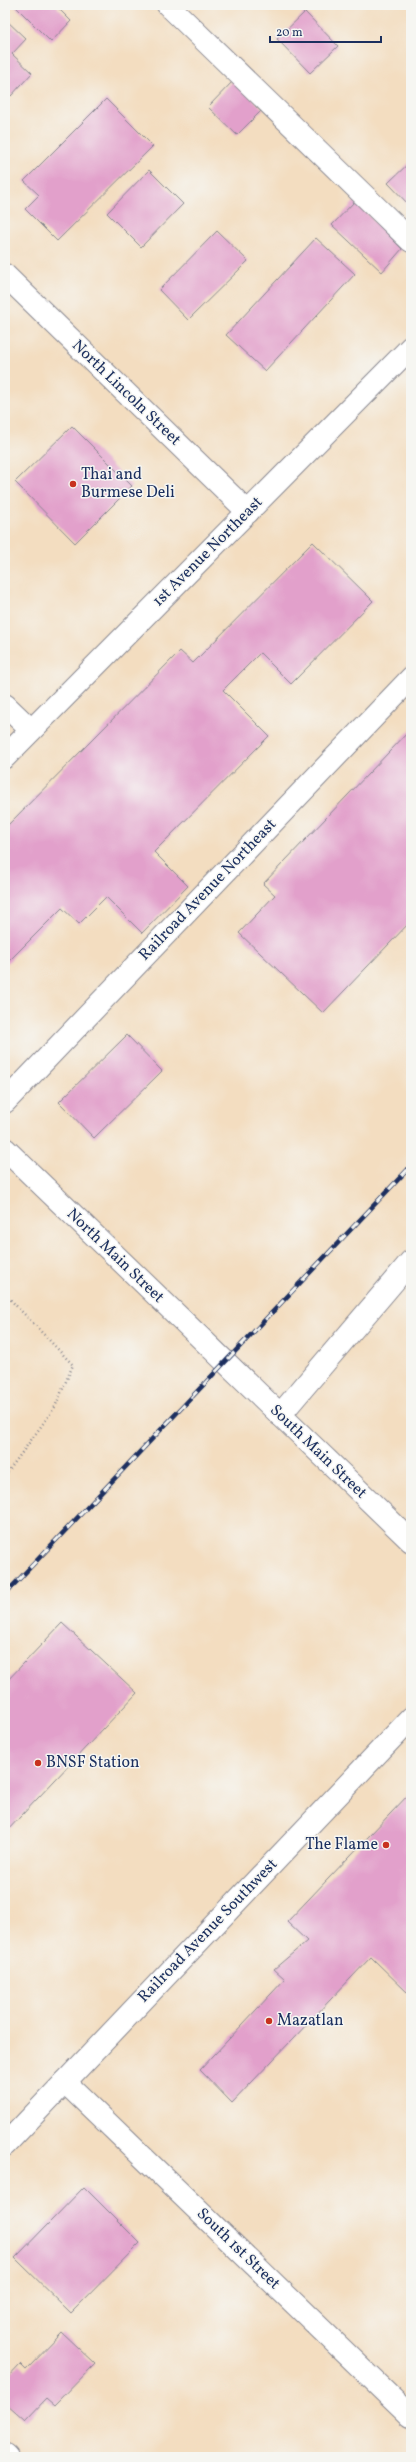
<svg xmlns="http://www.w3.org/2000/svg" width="416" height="2462" font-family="Vollkorn,serif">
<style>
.building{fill:#e2a0cb}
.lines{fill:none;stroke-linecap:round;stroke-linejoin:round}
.minor-casing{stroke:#87868f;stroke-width:24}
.path{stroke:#87868f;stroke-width:2.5;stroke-dasharray:1 3;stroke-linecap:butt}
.minor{stroke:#fff;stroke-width:22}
.rail-casing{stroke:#1b2f5e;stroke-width:4.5}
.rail{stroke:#f6f6f2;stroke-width:3;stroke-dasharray:9;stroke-linecap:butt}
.poi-dot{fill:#c8321e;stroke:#f6f6f2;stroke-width:1.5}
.labels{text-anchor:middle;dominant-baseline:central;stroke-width:3;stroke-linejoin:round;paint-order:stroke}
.street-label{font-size:16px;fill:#1b2f5e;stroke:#f6f6f2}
.poi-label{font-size:16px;fill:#1b2f5e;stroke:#f6f6f2;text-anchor:start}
</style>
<rect width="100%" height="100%" fill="#f6f6f2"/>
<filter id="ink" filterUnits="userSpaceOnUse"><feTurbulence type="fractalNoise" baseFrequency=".025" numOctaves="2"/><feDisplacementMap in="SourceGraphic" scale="8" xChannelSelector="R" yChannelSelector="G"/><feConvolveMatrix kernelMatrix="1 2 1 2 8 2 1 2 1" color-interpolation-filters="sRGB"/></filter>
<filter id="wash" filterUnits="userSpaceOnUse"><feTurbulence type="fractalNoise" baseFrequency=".012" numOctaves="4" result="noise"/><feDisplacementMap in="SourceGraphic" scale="16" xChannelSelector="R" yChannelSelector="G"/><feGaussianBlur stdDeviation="0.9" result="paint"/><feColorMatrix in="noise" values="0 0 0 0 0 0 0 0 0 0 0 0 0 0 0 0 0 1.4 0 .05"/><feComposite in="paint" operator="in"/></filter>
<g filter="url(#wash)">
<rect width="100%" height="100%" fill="#f3ddc0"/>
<g id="blocks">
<!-- building -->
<g class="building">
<path d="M 14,5 L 59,5 L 57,7 L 71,21 L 51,42 Z"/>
<path d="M 305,12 L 338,46 L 310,73 L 277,39 Z"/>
<path d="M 5,19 L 26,39 L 12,54 L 32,73 L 11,96 L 5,90 Z"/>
<path d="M 234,80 L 263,109 L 237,135 L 208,107 Z"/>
<path d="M 106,99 L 153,146 L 57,241 L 25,209 L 39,195 L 24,181 Z"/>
<path d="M 411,161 L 411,207 L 388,183 Z"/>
<path d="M 149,170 L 183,204 L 141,247 L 107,213 Z"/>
<path d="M 355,201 L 402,249 L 382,272 L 332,225 Z"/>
<path d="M 217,231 L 248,261 L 188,320 L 159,290 Z"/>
<path d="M 316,238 L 355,274 L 265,371 L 226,335 Z"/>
<path d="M 72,426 L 132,486 L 75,543 L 15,482 Z"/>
<path d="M 313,542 L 373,601 L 291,684 L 260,653 L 223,690 L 269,736 L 154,852 L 188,886 L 142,933 L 106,897 L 79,924 L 62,908 L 5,965 L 5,828 L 180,651 L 193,663 Z"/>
<path d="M 411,729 L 411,921 L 323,1013 L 239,933 L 275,895 L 263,884 Z"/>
<path d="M 127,1035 L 162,1071 L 94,1138 L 59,1102 Z"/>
<path d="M 62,1623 L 137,1693 L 5,1833 L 5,1683 Z"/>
<path d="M 411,1792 L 411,1996 L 371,1957 L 232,2103 L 200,2070 L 285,1979 L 274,1969 L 307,1941 L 287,1922 Z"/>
<path d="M 84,2187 L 140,2243 L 71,2313 L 15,2258 Z"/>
<path d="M 62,2333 L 95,2364 L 54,2406 L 46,2399 L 25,2421 L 5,2403 L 5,2380 L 20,2364 L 26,2370 Z"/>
</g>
</g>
</g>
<g filter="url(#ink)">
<use href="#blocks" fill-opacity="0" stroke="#87868f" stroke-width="1"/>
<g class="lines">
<!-- minor casing -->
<g class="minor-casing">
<g id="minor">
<path d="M 168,5 L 411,241"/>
<path d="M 5,275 L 248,512"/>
<path d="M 5,705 L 31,730"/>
<path d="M 5,757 L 411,347"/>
<path d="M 5,1102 L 411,678"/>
<path d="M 5,1149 L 411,1541"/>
<path d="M 280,1415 L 411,1261"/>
<path d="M 65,2082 L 411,2416"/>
<path d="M 5,2145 L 411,1718"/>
<path d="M 5,2455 L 7,2457"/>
</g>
</g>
<!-- path -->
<path class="path" d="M 5,1294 L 73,1365 L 55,1407 L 5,1476"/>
<!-- minor -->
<use href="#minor" class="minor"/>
<!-- rail casing -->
<g class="rail-casing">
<path id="rail" d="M 5,1594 L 411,1166"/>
</g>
<!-- rail -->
<use href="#rail" class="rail"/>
</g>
</g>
<!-- markers -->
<g class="poi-dot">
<circle cx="73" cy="484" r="4"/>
<circle cx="38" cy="1763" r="4"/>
<circle cx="386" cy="1845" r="4"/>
<circle cx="269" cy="2021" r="4"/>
</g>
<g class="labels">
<!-- street labels -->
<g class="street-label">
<text transform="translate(126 393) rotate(44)">North Lincoln Street</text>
<text transform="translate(208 552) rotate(-45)">1st Avenue Northeast</text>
<text transform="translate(208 890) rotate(-46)">Railroad Avenue Northeast</text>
<text transform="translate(115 1256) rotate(44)">North Main Street</text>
<text transform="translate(318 1452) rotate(44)">South Main Street</text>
<text transform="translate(208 1931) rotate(-46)">Railroad Avenue Southwest</text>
<text transform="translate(238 2249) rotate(44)">South 1st Street</text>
</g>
<!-- poi labels -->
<g class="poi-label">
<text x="81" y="475">Thai and<tspan x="81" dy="18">Burmese Deli</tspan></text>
<text x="46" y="1763">BNSF Station</text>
<text x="378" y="1845" text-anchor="end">The Flame</text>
<text x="277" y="2021">Mazatlan</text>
</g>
</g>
<!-- margin -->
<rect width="416" height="2462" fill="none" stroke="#f6f6f2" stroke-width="20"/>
<!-- scale -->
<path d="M270 36v6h111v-6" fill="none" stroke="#1b2f5e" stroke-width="2"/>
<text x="276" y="36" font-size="12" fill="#1b2f5e" stroke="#f6f6f2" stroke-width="3" paint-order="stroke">20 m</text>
</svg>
